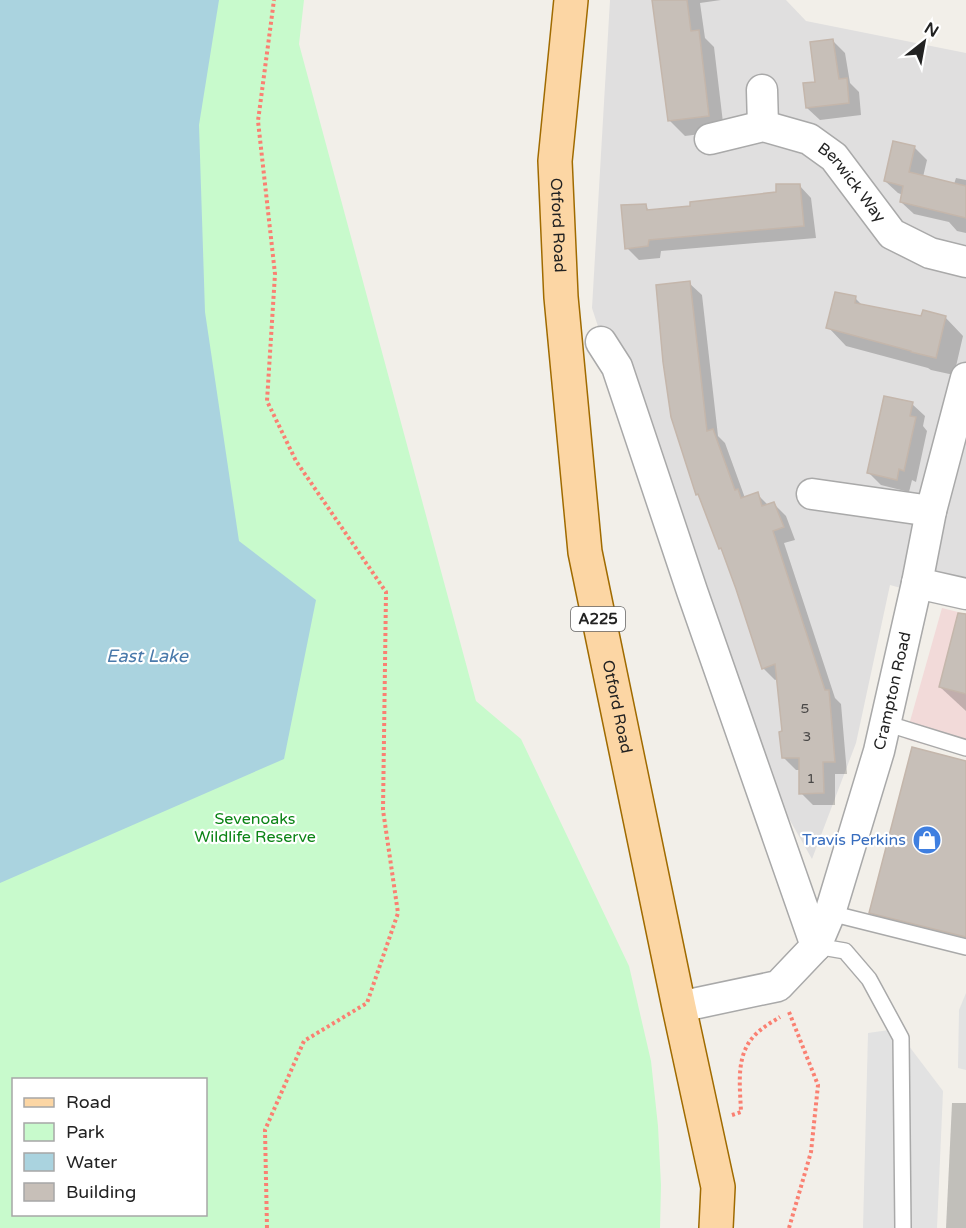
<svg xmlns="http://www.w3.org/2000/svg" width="966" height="1228" font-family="'Varela Round',sans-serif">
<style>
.residential{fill:#e0dfdf}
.commercial{fill:#f2dad9}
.park{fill:#c8facc;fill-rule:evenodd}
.parking{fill:#e2e2e2}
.water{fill:#aad3df}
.shadow{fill:#0003}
.building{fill:#c7bfb8;stroke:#c4b6ab;stroke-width:1.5}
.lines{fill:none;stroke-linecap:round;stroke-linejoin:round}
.service-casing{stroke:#a9a9a9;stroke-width:18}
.minor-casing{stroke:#a9a9a9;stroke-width:33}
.primary-casing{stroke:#a06b00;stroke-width:36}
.path{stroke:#fa8072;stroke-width:4;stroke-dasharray:3 3;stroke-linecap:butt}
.service{stroke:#fff;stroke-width:15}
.minor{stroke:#fff;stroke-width:30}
.primary{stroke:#fcd6a4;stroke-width:33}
.labels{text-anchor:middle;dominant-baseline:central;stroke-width:4.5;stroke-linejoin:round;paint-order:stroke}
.number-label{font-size:14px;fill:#4b4948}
.shield{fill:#fff;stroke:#646464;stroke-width:1.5}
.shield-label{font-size:15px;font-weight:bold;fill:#222}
.street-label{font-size:16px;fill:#222;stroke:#fff}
.park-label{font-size:16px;fill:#0c8416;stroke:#fff}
.shop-label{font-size:16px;fill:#366cbe;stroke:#fff;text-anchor:end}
.water-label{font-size:18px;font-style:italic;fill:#4a7aab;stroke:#fff}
</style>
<rect width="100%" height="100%" fill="#f2efe9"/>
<!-- residential -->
<path class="residential" d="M 610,0 L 786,0 L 806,21 L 966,53 L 966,606 L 890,585 L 856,743 L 812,859 L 723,703 L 661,521 L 592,308 Z"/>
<!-- commercial -->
<path class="commercial" d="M 942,608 L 966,614 L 966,756 L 905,739 Z"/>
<!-- park -->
<path class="park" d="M 0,0 L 304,0 L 299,44 L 476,701 L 521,739 L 629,966 L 651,1061 L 658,1126 L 661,1185 L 660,1228 L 0,1228 ZM 14,1080 L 206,1080 L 206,1214 L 14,1214 Z"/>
<!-- parking -->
<g class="parking">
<path d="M 966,993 L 966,1070 L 958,1068 L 959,1010 Z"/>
<path d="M 896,1029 L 943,1091 L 937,1228 L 863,1228 L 868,1033 Z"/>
</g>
<!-- water -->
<path class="water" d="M 0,0 L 219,0 L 199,125 L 205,312 L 239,541 L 316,600 L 284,759 L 0,883 Z"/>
<!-- shadow -->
<g class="shadow">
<path d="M 654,0 L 721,0 L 700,3 L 705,38 L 714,47 L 724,131 L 685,136 L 669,120 Z"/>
<path d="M 833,41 L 845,53 L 850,83 L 859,92 L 861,115 L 820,120 L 807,108 Z"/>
<path d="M 914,147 L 927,160 L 923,177 L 954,184 L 956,178 L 966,180 L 966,233 L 957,231 L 949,222 L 914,214 L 901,202 L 903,195 L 898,193 L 885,181 Z"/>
<path d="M 799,185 L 811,198 L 816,238 L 661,251 L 660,258 L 639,260 L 627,248 L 645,206 L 650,211 L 691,207 L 777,193 Z"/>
<path d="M 689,283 L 702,295 L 718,436 L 725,443 L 745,498 L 757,494 L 768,505 L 774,504 L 786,516 L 795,540 L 784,543 L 835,698 L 841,704 L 847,774 L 835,774 L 835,805 L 813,805 L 801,793 L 800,770 L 796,770 L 783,757 L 784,733 L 778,679 L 775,680 L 763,668 L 724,552 L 720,548 L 702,498 L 697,494 Z"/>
<path d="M 855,298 L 863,306 L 921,318 L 945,317 L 963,336 L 954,375 L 931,370 L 928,368 L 846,346 L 828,327 Z"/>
<path d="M 912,404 L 925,416 L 923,426 L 927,431 L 916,482 L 912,480 L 909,492 L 881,485 L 869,473 Z"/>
<path d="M 966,630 L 966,711 L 940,687 Z"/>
<path d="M 966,763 L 966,954 L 894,936 L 870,912 Z"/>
<path d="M 952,1103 L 966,1103 L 966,1228 L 946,1228 Z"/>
</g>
<!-- building -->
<g class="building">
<path d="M 652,0 L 687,0 L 691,31 L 699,30 L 709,116 L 668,121 Z"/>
<path d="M 833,39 L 839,79 L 847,78 L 849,103 L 806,108 L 803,83 L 815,82 L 810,42 Z"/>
<path d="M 893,141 L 915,146 L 909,172 L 966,186 L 966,218 L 900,202 L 903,186 L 884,181 Z"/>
<path d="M 776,184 L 800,184 L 804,226 L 649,240 L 648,246 L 625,249 L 621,205 L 646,204 L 647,210 L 690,206 L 690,202 L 776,192 Z"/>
<path d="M 690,281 L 707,431 L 713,429 L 735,490 L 738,489 L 741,498 L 758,492 L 762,506 L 774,502 L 784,527 L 773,531 L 825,690 L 829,690 L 835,762 L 823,762 L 824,793 L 799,794 L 799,758 L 782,758 L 779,732 L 782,731 L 775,664 L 762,669 L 736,589 L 721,548 L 719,549 L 698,494 L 696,495 L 671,417 L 663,362 L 656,285 Z"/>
<path d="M 835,292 L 856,296 L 855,303 L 921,316 L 923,310 L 946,316 L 936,358 L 911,352 L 911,351 L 826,328 Z"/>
<path d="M 884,396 L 913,402 L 910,416 L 916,417 L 904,471 L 899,469 L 897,480 L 867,473 Z"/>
<path d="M 958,613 L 966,614 L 966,694 L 939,687 Z"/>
<path d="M 912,747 L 966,761 L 966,937 L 869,913 Z"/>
</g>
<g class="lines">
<!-- service casing -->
<g class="service-casing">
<g id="service">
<path d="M 885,723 L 966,748"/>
<path d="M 830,913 L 966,947"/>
<path d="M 816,946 L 845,951 L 869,979 L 901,1038 L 903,1228"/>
</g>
</g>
<!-- minor casing -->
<g class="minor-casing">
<g id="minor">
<path d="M 762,90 L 763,126"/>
<path id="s1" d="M 710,139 L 763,126 L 809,139 L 834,157 L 892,234 L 930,253 L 966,262"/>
<path d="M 601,342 L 617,367 L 692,591 L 816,946"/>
<path d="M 812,494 L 931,511"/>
<path d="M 917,583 L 966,594"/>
<path id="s2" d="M 679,1007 L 778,986 L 816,946 L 830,913 L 879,751 L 917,583 L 931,511 L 966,378"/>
</g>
</g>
<!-- primary casing -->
<g class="primary-casing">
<g id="primary">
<path id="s3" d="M 571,0 L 555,161 L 561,297 L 585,552 L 679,1007 L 718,1187 L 716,1228"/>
</g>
</g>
<!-- path -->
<g class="path">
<path d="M 789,1012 L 818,1085 L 811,1152 L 789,1228"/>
<path d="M 732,1115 L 741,1112 C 740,1085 735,1054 756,1034 C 763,1027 772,1022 780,1017"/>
<path d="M 267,1228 L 265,1130 L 304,1041 L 367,1003 L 398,913 L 383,810 L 386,592 L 296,461 L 267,401 L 275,274 L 258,121 L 274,0"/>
</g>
<!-- service -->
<use href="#service" class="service"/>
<!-- minor -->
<use href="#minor" class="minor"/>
<!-- primary -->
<use href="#primary" class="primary"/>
</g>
<!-- icons -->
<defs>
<g id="shop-disc" transform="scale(1.5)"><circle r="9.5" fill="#3f7fe0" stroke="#fff"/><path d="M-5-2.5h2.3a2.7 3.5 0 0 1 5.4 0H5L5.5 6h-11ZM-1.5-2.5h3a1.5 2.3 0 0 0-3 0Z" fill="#fff"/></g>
</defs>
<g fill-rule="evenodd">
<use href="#shop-disc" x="927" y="840"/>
</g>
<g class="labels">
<!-- number labels -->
<g class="number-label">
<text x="805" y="708">5</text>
<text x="807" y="736">3</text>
<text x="811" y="778">1</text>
</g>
<!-- shield labels -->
<rect class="shield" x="571" y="607" width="54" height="24" rx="4.5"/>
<g class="shield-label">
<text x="598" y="619">A225</text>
</g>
<!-- street labels -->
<g class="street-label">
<text stroke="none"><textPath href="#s1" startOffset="164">Berwick Way</textPath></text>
<text stroke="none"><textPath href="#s3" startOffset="226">Otford Road</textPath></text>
<text stroke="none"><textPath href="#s2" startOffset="423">Crampton Road</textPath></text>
<text stroke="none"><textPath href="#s3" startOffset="712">Otford Road</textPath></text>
</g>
<!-- park labels -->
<g class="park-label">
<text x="255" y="819">Sevenoaks<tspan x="255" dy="18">Wildlife Reserve</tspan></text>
</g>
<!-- shop labels -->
<g class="shop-label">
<text x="906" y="840">Travis Perkins</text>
</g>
<!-- water labels -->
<g class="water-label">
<text x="147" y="656">East Lake</text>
</g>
</g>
<!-- legend -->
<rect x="12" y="1078" width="195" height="138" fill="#ffffff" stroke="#a7a7a7" stroke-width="1.5"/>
<rect x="24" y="1098" width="30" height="9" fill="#fcd6a4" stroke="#a7a7a7" stroke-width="1.5"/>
<text x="66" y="1108" font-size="18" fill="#222222">Road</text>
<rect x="24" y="1123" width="30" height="18" fill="#c8facc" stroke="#a7a7a7" stroke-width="1.5"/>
<text x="66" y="1138" font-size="18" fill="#222222">Park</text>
<rect x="24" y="1153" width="30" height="18" fill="#aad3df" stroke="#a7a7a7" stroke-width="1.5"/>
<text x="66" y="1168" font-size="18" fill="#222222">Water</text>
<rect x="24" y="1183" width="30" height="18" fill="#c7bfb8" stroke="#a7a7a7" stroke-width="1.5"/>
<text x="66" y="1198" font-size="18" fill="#222222">Building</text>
<!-- north arrow -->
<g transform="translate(924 42) rotate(31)" stroke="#ffffff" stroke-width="4.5" paint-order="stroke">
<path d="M0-4.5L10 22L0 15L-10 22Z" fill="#222222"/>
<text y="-9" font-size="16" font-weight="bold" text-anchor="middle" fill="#222222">N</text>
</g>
</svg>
